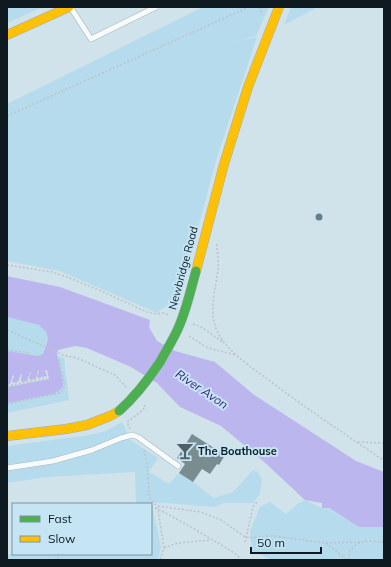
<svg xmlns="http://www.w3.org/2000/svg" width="391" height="567" font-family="Mulish,sans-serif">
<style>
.green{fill:#b5dbed}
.water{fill:#bbb7ee}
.pier{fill:#d0e2ea}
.building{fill:#798d91}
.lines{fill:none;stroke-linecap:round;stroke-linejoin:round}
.lane-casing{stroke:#a8b7bd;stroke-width:6}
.slow-casing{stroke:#9dacb9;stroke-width:10}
.path{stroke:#bec3c6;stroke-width:1.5;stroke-dasharray:2 2;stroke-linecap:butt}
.lane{stroke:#f8fbfc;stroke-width:5}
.slow{stroke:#ffc107;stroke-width:9}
.fast-bridge-casing{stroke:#9dacb9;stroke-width:10;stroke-linecap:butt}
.fast-bridge{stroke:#4caf50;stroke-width:9}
.tree{fill:#62818e}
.labels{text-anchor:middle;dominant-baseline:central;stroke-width:4;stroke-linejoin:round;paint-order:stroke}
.street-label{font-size:11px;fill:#0e1a1f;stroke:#c5e5f5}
.poi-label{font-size:11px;font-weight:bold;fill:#0e1a1f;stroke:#c5e5f5;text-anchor:start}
.water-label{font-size:12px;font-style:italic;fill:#361b6e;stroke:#c5e5f5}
</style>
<rect width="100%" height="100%" fill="#d0e2ea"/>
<!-- green -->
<g class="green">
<path d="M 7,7 L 43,7 L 7,23 Z"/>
<path d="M 203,7 L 269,7 L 256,36 L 234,42 L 257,37 L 217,157 L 180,295 L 157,313 L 60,271 L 7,261 L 7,104 Z"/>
<path d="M 291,7 L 318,7 L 284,25 Z"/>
<path d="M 7,317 L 39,325 L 46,332 L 48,338 L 47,343 L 43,350 L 64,358 L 69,400 L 7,413 Z"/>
<path d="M 122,422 L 129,436 L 129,439 L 158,458 L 149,472 L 169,484 L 179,473 L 193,482 L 214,498 L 233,492 L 253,470 L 258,472 L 262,480 L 260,494 L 253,503 L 224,503 L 214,507 L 165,503 L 136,503 L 135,472 L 46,477 L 7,483 L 7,446 L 90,435 L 106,431 Z"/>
<path d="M 305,500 L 322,508 L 329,509 L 359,527 L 384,527 L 384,560 L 272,560 L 252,551 L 250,531 L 260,507 L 270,502 L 286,514 L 298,504 Z"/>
<path d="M 151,510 L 153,510 L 161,547 L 158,560 L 7,560 L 7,554 L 151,554 Z"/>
</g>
<!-- water -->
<path class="water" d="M 7,276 L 60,287 L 150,320 L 149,327 L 157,341 L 175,351 L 215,362 L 253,394 L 356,461 L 384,472 L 384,527 L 359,527 L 329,508 L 322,508 L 322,503 L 305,500 L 262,460 L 221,426 L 180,407 L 157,383 L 131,367 L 87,348 L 75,346 L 58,350 L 57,354 L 63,382 L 63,387 L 59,391 L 53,394 L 7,403 L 7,351 L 38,356 L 43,354 L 47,343 L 48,338 L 46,332 L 39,325 L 7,317 Z"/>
<!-- pier -->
<path class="pier" d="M 38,370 L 39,371 L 37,376 L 38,378 L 47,376 L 45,370 L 47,370 L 49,379 L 7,387 L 7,385 L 10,384 L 13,375 L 14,376 L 12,381 L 13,383 L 18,382 L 21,374 L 22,374 L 21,379 L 21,382 L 27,381 L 30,372 L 31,372 L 29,377 L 30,380 L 36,379 Z"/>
<!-- building -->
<path class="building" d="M 192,434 L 225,455 L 219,465 L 217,464 L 210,474 L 202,469 L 193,482 L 179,473 L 185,464 L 177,458 Z"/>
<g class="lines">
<!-- lane casing -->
<g class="lane-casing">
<g id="lane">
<path d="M 71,8 L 91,39 L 156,7"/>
<path d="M 7,468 L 53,461 L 92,450 L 121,438 L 132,435 L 138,437 L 178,466"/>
</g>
</g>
<!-- slow casing -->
<g class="slow-casing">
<g id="slow">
<path d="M 7,35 L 69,7"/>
<path d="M 196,271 L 224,164 L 248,87 L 279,7"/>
<path d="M 7,436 L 66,429 L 87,425 L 110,416 L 119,411"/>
</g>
</g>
<!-- path -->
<g class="path">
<path d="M 260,7 L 262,15"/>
<path d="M 7,116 L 249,7"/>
<path d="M 217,244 C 217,252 219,260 218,268 C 216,289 208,311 217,331 C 226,350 248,365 265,377 C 301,405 339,430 377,456 L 384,460"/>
<path d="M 7,265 L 52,272 L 67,277 L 101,291 L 147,312 L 156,314 L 163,313 L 169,315"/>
<path d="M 193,324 L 201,327 L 224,343"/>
<path d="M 7,330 L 63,355 L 77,358 L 115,375 L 126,387"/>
<path d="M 189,336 C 196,340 202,346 209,348 C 218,351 226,352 235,355"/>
<path d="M 7,350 L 30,353"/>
<path d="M 7,386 L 47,378"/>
<path d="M 7,404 L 60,393 L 65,386 L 59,359"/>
<path d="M 130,429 L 127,422 L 143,410 L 145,406 L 144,405"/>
<path d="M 358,442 L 384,443"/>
<path d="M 144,450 L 147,463 L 149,496 L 152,501 L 157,506 L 158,509 L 163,543 L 164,548 L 160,560"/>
<path d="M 158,506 L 201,512 L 221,520 L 245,537 C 257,539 269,534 281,537 L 326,543 L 347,560"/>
<path d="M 151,507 L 158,509 L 189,526 L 233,552 L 240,558 L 241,560"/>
<path d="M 245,542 L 253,507 L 257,502"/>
<path d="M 326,543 L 362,542"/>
<path d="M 164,548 L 178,543 L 211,540"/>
<path d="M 55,554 L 59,560"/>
<path d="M 350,560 L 349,557 L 350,551 L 357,544 L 366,541 L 384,542"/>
</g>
<!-- lane -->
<use href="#lane" class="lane"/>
<!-- slow -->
<use href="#slow" class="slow"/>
<!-- fast-bridge casing -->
<g class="fast-bridge-casing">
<path id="fast-bridge" d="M 119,411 C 136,396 148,380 160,362 C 167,349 175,337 180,324 C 187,307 191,289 196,271"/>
</g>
<!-- fast-bridge -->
<use href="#fast-bridge" class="fast-bridge"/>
</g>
<!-- trees -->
<circle class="tree" cx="319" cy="217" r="3.5"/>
<!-- icons -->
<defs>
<g id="bar-bare" transform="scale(1.38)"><path d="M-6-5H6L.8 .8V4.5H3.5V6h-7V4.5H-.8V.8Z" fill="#526066" stroke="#c5e5f5" stroke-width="2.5" paint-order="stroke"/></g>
</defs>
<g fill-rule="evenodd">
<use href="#bar-bare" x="185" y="451"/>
</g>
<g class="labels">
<!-- street labels -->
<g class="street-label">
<text transform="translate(183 268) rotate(-75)">Newbridge Road</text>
</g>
<!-- poi labels -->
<g class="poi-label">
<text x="198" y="451">The Boathouse</text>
</g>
<!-- water labels -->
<g class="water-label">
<text transform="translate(202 389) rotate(34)">River Avon</text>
</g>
</g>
<!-- border -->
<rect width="391" height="567" fill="none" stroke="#0e1a1f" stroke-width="16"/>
<!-- legend -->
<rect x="12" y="503" width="140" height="52" fill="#c5e5f5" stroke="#7c949f"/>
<rect x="20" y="516" width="20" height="6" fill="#4caf50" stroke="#7c949f"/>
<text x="48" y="523" font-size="12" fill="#0e1a1f">Fast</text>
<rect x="20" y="536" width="20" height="6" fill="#ffc107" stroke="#7c949f"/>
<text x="48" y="543" font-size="12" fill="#0e1a1f">Slow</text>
<!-- scale -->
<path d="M251 547v6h70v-6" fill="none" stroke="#0e1a1f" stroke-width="2"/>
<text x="257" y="547" font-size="12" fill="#0e1a1f" stroke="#c5e5f5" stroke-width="3" paint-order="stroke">50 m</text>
</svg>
